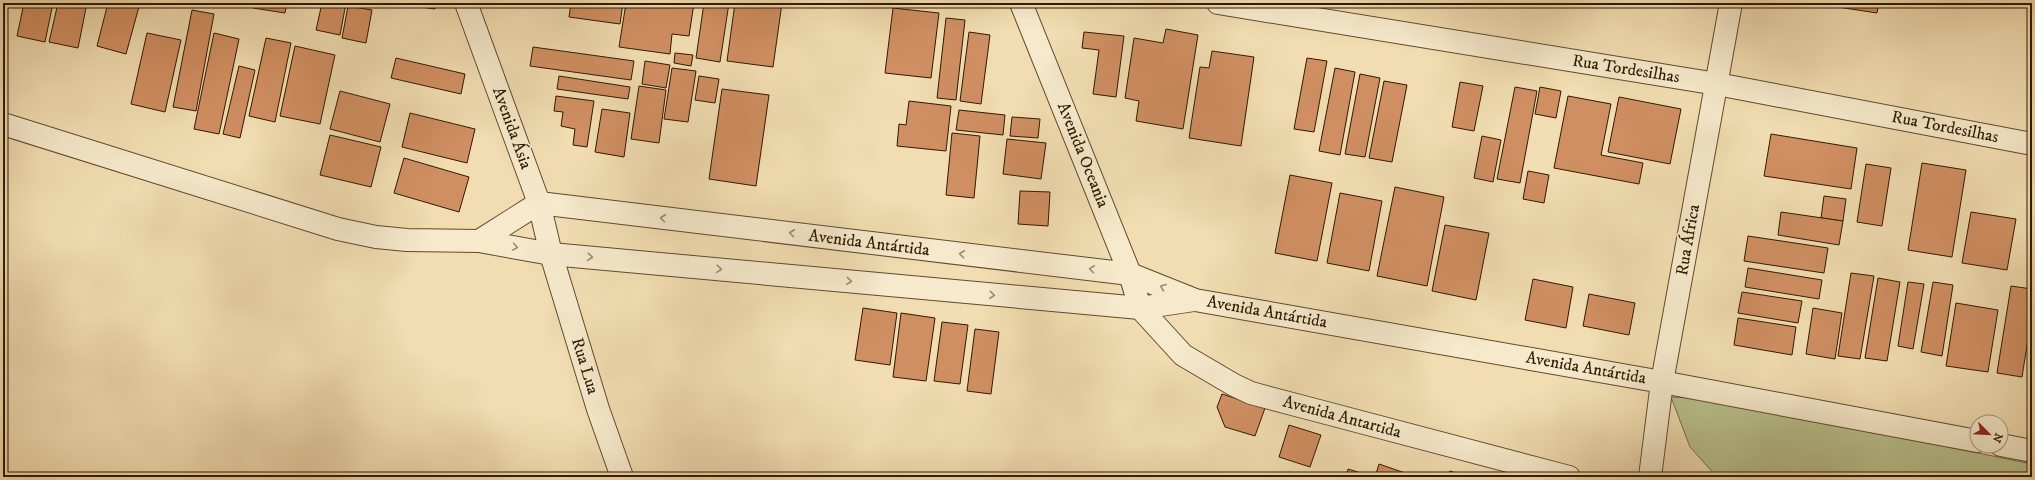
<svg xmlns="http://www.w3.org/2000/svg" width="2035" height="480" font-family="'IM FELL DW Pica',serif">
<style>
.green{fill:#b8c18d;stroke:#746d46}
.building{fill:#d08f62;stroke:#301900}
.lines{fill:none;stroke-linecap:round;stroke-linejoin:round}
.minor-casing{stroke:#604a2c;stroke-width:24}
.minor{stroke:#f6e9cc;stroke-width:22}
.oneway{stroke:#9d8b70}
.labels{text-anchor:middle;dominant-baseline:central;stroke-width:3.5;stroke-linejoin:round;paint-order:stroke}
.street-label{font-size:17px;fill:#301900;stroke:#f6e9cc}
</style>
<rect width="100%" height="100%" fill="#f1ddb1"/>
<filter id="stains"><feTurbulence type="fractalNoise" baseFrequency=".005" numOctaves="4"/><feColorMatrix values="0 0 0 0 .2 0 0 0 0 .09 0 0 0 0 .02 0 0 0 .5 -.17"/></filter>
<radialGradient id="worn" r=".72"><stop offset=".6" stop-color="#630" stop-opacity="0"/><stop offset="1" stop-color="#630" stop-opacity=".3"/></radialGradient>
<!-- green -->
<path class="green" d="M 1671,397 L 1712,399 L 2032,464 L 2032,477 L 1717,477 L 1690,447 Z"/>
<!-- building -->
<g class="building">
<path d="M 24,3 L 53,3 L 45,42 L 17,36 Z"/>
<path d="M 58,3 L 87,3 L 78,48 L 49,42 Z"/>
<path d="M 108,3 L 140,3 L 126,54 L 97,46 Z"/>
<path d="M 254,3 L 287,3 L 285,13 L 253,8 Z"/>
<path d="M 322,3 L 346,3 L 340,35 L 316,30 Z"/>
<path d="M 392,3 L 436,3 L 435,9 Z"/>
<path d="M 571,3 L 623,3 L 620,24 L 569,17 Z"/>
<path d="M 626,3 L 694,3 L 689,36 L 672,34 L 670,54 L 619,47 Z"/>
<path d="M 704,3 L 729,3 L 720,62 L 696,58 Z"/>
<path d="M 735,3 L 782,3 L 773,67 L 727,61 Z"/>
<path d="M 1812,3 L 1879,3 L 1877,13 Z"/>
<path d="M 348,6 L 372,10 L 366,43 L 342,38 Z"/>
<path d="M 893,8 L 939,13 L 931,78 L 885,73 Z"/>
<path d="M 192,10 L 214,14 L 196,111 L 173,107 Z"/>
<path d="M 946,18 L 965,20 L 956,100 L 937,98 Z"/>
<path d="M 1166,29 L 1198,35 L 1183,129 L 1136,121 L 1139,101 L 1125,98 L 1134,38 L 1163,43 Z"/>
<path d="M 969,32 L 990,35 L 981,104 L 960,101 Z"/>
<path d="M 1084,32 L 1124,36 L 1116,97 L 1093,94 L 1099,50 L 1082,48 Z"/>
<path d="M 147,33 L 181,40 L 165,112 L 131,104 Z"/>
<path d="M 214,33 L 239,39 L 219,134 L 194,129 Z"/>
<path d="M 266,38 L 291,43 L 275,122 L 249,116 Z"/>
<path d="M 295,46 L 335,55 L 320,124 L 280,116 Z"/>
<path d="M 533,47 L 634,61 L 631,80 L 530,66 Z"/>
<path d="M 1212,51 L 1254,57 L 1241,146 L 1189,138 L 1200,67 L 1209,68 Z"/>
<path d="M 675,53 L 693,55 L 691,66 L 674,63 Z"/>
<path d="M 396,58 L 465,74 L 461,94 L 391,78 Z"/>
<path d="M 1307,58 L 1327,61 L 1314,132 L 1294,129 Z"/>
<path d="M 645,61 L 670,65 L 666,88 L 642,84 Z"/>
<path d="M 239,66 L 255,70 L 240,138 L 223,134 Z"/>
<path d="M 672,68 L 696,71 L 688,122 L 664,119 Z"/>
<path d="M 1335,68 L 1355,72 L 1340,155 L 1319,151 Z"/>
<path d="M 1360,74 L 1380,78 L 1365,157 L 1345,154 Z"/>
<path d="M 559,76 L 630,87 L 628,99 L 557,89 Z"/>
<path d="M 699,76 L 719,79 L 715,103 L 695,100 Z"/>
<path d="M 1384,81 L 1407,85 L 1392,162 L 1369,158 Z"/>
<path d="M 1460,82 L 1483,86 L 1474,131 L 1452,127 Z"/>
<path d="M 639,86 L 666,90 L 659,143 L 631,139 Z"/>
<path d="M 1515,87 L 1537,91 L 1520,183 L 1497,179 Z"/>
<path d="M 1540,87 L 1561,91 L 1556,118 L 1535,114 Z"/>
<path d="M 722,89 L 769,95 L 756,186 L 709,179 Z"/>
<path d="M 340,91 L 390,104 L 380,142 L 330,129 Z"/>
<path d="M 556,96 L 594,101 L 587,147 L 573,145 L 575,129 L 561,126 L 563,112 L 554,111 Z"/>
<path d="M 1568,96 L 1611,104 L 1601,155 L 1643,163 L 1639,184 L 1554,168 Z"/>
<path d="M 1619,97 L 1681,109 L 1670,164 L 1608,152 Z"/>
<path d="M 909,101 L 951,106 L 946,151 L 897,146 L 899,124 L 906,125 Z"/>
<path d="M 602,109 L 630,113 L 624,157 L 595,152 Z"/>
<path d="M 959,110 L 1005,115 L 1003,135 L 956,130 Z"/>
<path d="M 410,113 L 475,129 L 467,163 L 402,147 Z"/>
<path d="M 1012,117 L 1040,119 L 1038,138 L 1010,136 Z"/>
<path d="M 952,133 L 980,136 L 974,198 L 946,195 Z"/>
<path d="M 1771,134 L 1857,148 L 1851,189 L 1764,176 Z"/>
<path d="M 330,135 L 381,147 L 371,187 L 320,175 Z"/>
<path d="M 1482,136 L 1501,140 L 1493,182 L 1474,178 Z"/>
<path d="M 1007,139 L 1046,143 L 1041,179 L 1003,174 Z"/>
<path d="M 404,158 L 469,177 L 459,212 L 394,193 Z"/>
<path d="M 1922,163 L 1966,170 L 1952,257 L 1908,250 Z"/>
<path d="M 1866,164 L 1891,168 L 1882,226 L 1857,222 Z"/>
<path d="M 1528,171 L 1549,175 L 1544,203 L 1523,199 Z"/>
<path d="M 1290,175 L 1332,183 L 1317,261 L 1275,253 Z"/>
<path d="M 1395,187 L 1444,197 L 1427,286 L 1377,276 Z"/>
<path d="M 1020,191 L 1050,192 L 1048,226 L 1018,224 Z"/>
<path d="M 1340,193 L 1382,201 L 1369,271 L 1327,263 Z"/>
<path d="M 1824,196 L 1846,199 L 1843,221 L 1821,218 Z"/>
<path d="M 1781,212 L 1843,221 L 1839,245 L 1778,235 Z"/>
<path d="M 1971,212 L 2016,219 L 2007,270 L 1962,263 Z"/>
<path d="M 1445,225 L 1489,233 L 1476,300 L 1432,291 Z"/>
<path d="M 1748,236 L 1828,248 L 1824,273 L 1744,261 Z"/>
<path d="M 1748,268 L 1822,280 L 1819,299 L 1745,287 Z"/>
<path d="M 1851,273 L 1874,276 L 1860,359 L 1838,356 Z"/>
<path d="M 1878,278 L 1900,282 L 1887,361 L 1865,358 Z"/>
<path d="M 1533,279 L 1573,287 L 1566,328 L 1525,320 Z"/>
<path d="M 1908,282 L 1924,284 L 1913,349 L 1898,346 Z"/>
<path d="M 1933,282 L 1953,285 L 1942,356 L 1921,352 Z"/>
<path d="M 2011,286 L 2032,289 L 2032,314 L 2022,377 L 1997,373 Z"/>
<path d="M 1742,292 L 1802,301 L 1798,323 L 1738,313 Z"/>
<path d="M 1589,294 L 1635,303 L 1629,335 L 1583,326 Z"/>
<path d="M 1956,303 L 1998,310 L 1988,372 L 1946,366 Z"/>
<path d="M 863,308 L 897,313 L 890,365 L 855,360 Z"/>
<path d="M 1813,308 L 1842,313 L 1835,359 L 1806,354 Z"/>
<path d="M 901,313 L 935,318 L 926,381 L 893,377 Z"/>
<path d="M 1738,318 L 1796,327 L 1792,355 L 1734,345 Z"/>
<path d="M 942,322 L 968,325 L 960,384 L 934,381 Z"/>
<path d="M 975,329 L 999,332 L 991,394 L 967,391 Z"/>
<path d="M 1222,394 L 1265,408 L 1255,436 L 1225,427 L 1217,407 Z"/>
<path d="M 1289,425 L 1321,435 L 1310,467 L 1279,457 Z"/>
<path d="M 1379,464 L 1405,473 L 1404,477 L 1375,477 Z"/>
<path d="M 1348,469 L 1371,476 L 1370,477 L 1346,477 Z"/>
<path d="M 1450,471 L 1467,477 L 1448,477 Z"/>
<path d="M 1288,472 L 1304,477 L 1286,477 Z"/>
</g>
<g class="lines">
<!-- minor casing -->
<g class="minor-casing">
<g id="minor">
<path d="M 466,3 L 539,203 L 551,254 L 598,409 L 622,477"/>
<path d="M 1021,3 L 1130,274 L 1140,308 L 1183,355 L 1234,385 L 1251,393 L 1296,405 L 1569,477"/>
<path d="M 1218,3 L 1717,84 L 2032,144"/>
<path d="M 3,124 L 338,229 L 376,237 L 407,240 L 479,241 L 551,254 L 1140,308 L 1194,300"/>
<path d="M 479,241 L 539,203 L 1130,274 L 1195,300 L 1662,382 L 1977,441"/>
<path d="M 2001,445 L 2032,451"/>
<path d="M 1650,477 L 1662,382 L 1731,3"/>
</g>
</g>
<!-- minor -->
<use href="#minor" class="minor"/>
</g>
<!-- one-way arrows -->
<defs><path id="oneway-chevron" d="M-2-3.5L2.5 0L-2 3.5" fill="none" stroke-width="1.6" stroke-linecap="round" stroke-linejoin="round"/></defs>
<g class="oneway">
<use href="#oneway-chevron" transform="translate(663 218) rotate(-173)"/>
<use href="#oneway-chevron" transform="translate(792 233) rotate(-173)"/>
<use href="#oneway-chevron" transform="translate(515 247) rotate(10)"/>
<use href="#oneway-chevron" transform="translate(962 254) rotate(-173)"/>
<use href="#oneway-chevron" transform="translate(590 257) rotate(5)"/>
<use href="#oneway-chevron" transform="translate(719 269) rotate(5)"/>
<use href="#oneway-chevron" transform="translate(1092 269) rotate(-173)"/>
<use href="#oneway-chevron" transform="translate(849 281) rotate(5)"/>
<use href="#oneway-chevron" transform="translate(1163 287) rotate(-158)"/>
<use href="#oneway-chevron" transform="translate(992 295) rotate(5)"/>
</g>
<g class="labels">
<!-- street labels -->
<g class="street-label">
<text transform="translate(1626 69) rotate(9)">Rua Tordesilhas</text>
<text transform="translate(1945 127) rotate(11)">Rua Tordesilhas</text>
<text transform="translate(512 128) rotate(70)">Avenida Ásia</text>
<text transform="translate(1083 155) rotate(68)">Avenida Oceania</text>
<text transform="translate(1688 240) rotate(-80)">Rua África</text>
<text transform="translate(869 243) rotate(7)">Avenida Antártida</text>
<text transform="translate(1267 312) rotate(10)">Avenida Antártida</text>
<text transform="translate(585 366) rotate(73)">Rua Lua</text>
<text transform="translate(1586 368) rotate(10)">Avenida Antártida</text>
<text transform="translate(1342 417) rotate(15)">Avenida Antartida</text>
</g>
</g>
<!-- margin -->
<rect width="2035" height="480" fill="none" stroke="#f1ddb1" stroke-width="16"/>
<rect x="4" y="4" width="2027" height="472" fill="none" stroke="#301900" stroke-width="2"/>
<rect x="8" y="8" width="2019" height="464" fill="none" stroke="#301900"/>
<!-- north arrow -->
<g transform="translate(1989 434) rotate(114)"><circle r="19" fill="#f6e9cc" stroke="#a7967a"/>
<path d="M0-3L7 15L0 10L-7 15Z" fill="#8f2418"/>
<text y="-6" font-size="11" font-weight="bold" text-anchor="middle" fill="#301900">N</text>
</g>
<rect width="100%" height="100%" filter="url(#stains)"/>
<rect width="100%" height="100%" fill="url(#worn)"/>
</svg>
